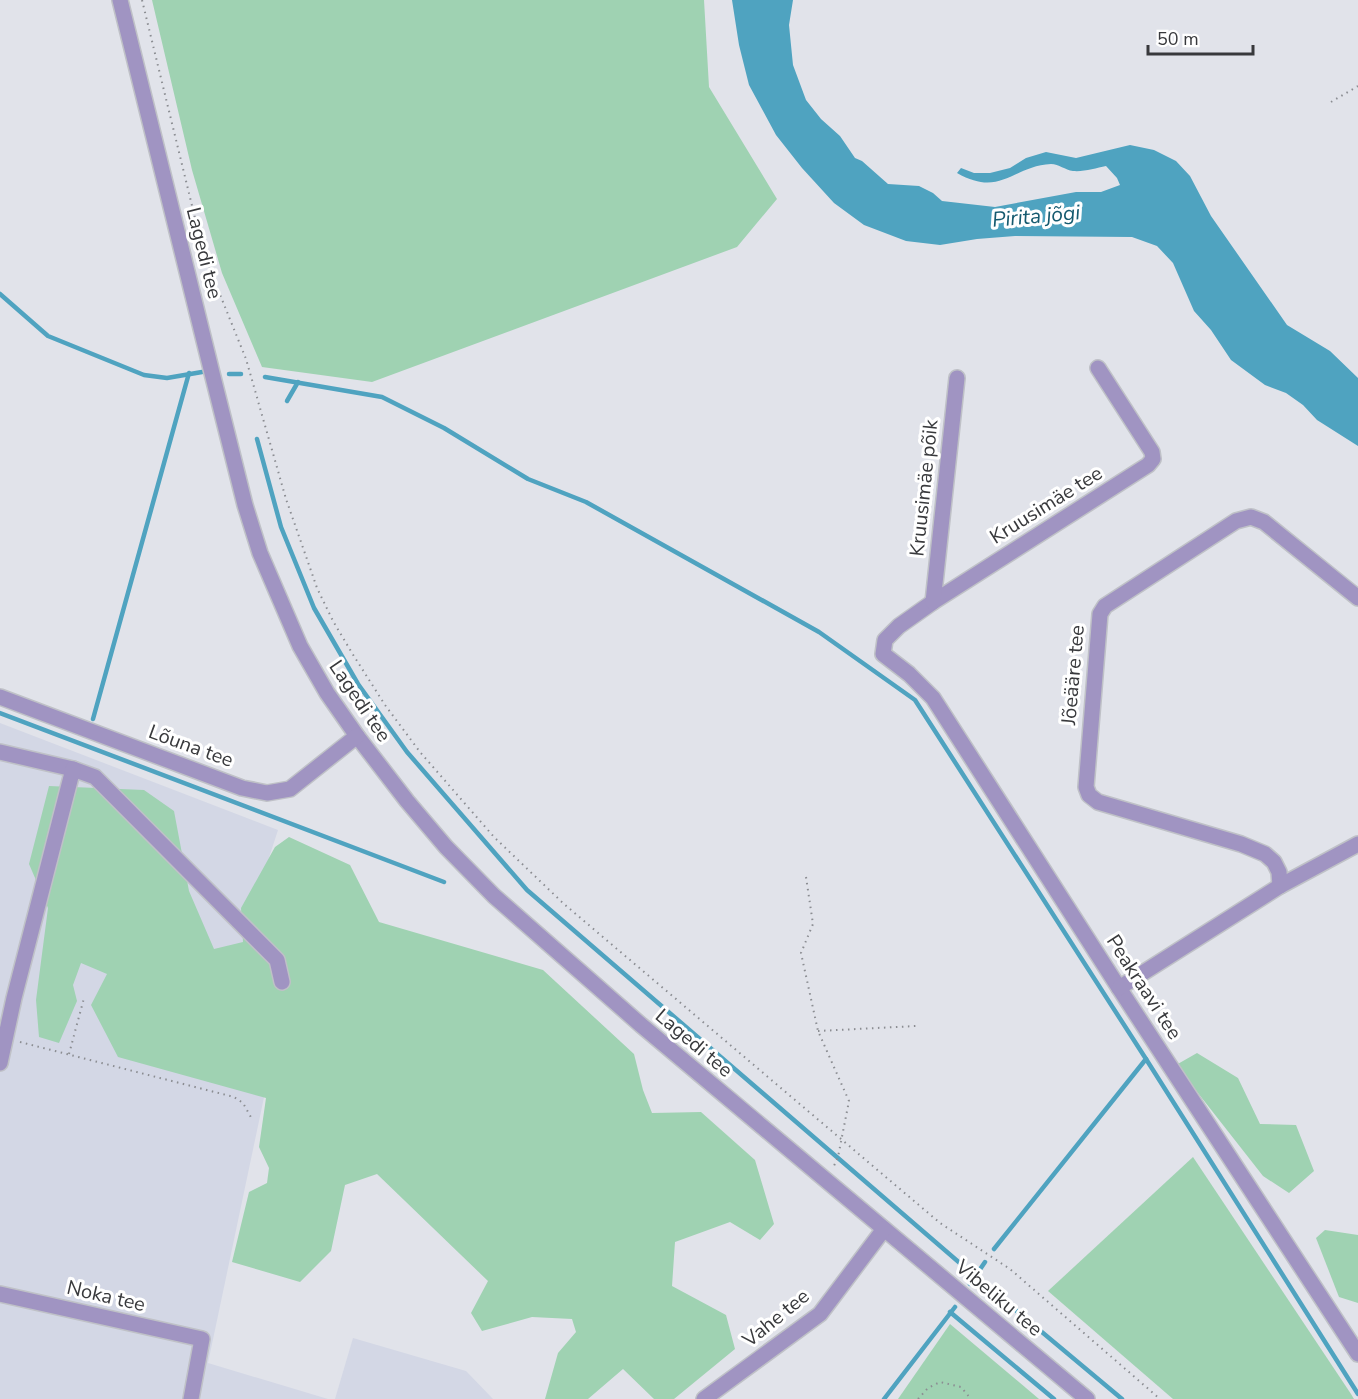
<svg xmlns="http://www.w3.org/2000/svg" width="1358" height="1399" font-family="'Nunito Sans',sans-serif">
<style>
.built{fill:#d3d7e5}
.green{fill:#9fd2b2}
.water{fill:#4fa3c0}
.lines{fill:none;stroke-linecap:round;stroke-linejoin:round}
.stream{stroke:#4fa3c0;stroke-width:4.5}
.minor-casing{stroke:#bfc1c7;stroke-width:18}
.path{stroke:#8b8d92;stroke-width:2;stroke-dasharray:1.5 4.5;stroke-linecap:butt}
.minor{stroke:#a094c2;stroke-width:15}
.labels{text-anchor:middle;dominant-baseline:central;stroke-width:6;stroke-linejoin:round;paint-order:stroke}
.street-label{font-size:20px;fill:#38393c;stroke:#fff}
.water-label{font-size:21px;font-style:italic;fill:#155a6f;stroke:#fff}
</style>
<rect width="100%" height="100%" fill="#e1e3ea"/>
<!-- built -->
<g class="built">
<path d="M 0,723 L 278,830 L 249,919 L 294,955 L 208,1363 L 328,1399 L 0,1399 Z"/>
<path d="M 353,1338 L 466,1371 L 493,1399 L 335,1399 Z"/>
</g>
<!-- green -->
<g class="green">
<path d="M 152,0 L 704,0 L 709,87 L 777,199 L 737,247 L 372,382 L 262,367 L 222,273 L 192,170 Z"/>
<path d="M 49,786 L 144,790 L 174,811 L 189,891 L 214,949 L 243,942 L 241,908 L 275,847 L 289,837 L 350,865 L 379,922 L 543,970 L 634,1054 L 643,1090 L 652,1113 L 701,1112 L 755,1160 L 774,1224 L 760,1240 L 730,1222 L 675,1242 L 672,1286 L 726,1315 L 735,1349 L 674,1399 L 654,1399 L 623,1369 L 588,1399 L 545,1399 L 558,1353 L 576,1332 L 572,1319 L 532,1317 L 482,1331 L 471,1313 L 488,1281 L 377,1174 L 345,1185 L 331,1251 L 300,1282 L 232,1262 L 249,1192 L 267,1183 L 269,1168 L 259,1147 L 266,1098 L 118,1057 L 91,1005 L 107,974 L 81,963 L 73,985 L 77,1001 L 59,1043 L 39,1037 L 36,1000 L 48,908 L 29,864 Z"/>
<path d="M 1197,1053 L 1238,1078 L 1260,1124 L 1296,1125 L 1314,1171 L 1289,1193 L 1263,1176 L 1176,1065 Z"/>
<path d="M 1193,1157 L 1351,1394 L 1354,1399 L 1173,1399 L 1048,1291 Z"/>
<path d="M 1325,1230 L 1358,1235 L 1358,1303 L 1339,1297 L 1316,1238 Z"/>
<path d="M 950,1324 L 1039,1399 L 898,1399 Z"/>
</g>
<!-- water -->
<path class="water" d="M 732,0 L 793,0 L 789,25 L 793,65 L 806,100 L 821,119 L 840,136 L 855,158 L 862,161 L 888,184 L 919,186 L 933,193 L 942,201 L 995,207 L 1076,192 L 1101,192 L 1120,185 L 1117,178 L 1106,166 C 1096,168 1084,172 1073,171 C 1065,170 1059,164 1051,164 C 1012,166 1001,198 957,173 L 961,168 L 974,173 L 990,173 L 1010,168 L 1026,158 L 1046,152 L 1076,158 L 1130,145 L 1154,150 L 1176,161 L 1190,176 L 1211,216 L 1287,325 L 1330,351 L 1358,378 L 1358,446 L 1317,420 L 1303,405 L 1286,393 L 1265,385 L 1231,360 L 1211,330 L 1194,311 L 1173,263 L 1157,246 L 1132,237 L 1015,236 L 977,239 L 940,245 L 906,241 L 864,225 L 834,203 L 802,168 L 776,135 L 749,85 L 739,45 Z"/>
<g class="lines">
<!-- stream -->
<g class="stream">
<path d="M 0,294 L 48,336 L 144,375 L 167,378 L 202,372"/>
<path d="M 229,374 L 241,374"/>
<path d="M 265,377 L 382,397 L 444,428 L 528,479 L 586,502 L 819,632 L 915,700 L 1146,1059 L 1358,1394"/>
<path d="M 287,401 L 298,382"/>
<path d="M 257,439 L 281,527 L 314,608 L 358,684 L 407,752 L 527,890 L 976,1277 L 1122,1399"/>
<path d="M 0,713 L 444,882"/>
<path d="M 93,719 L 189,373"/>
<path d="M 994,1249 L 1146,1059"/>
<path d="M 970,1284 L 985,1262"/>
<path d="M 950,1312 L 1054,1399"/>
<path d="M 884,1399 L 955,1307"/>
</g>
<!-- minor casing -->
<g class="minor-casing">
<g id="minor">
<path d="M 120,0 L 213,377 L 245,505 L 260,553 L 300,646 L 327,693 L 357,736 L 407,801 L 446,847 L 494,896 L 641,1025 L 1087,1399"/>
<path d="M 1098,368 L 1152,452 L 1153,459 L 1148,465 L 933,602 L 899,626 L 885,640 L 883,654 L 909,674 L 933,698 L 1119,988 L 1358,1354"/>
<path d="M 933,602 L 957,378"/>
<path d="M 0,697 L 242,788 L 267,793 L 290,789 L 357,736"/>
<path d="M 0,752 L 73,769 L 95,777 L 277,960 L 282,982"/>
<path d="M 1280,886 L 1279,872 L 1274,862 L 1265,854 L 1241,844 L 1098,802 L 1089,795 L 1086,787 L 1100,614 L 1105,606 L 1236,521 L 1251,517 L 1264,522 L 1358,598"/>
<path d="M 1119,988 L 1280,886 L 1358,844"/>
<path d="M 0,1063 L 14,998 L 73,769"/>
<path d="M 0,1294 L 202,1339 L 191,1399"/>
<path d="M 704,1399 L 820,1314 L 884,1229"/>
</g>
</g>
<!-- path -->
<g class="path">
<path d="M 142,0 L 204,255 L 246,359 L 286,499 L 317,588 L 333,621 L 352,653 L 385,705 L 420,752 L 494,837 L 564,904 L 940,1223 L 1010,1269 L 1160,1399"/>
<path d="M 1331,102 L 1358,86"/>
<path d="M 806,877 L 813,924 L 801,953 L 818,1031 L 849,1101 L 838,1157 L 833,1168"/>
<path d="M 818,1031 L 916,1026"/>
<path d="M 20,1042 L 234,1097 L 243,1103 L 252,1119"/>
<path d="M 69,1054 L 84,998"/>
<path d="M 918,1399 L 928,1388 L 940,1382 L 961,1387 L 971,1399"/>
</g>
<!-- minor -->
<use href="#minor" class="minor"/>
</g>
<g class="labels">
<!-- street labels -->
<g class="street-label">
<text transform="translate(204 253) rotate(76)">Lagedi tee</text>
<text transform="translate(924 488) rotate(-84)">Kruusimäe põik</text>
<text transform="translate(1046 505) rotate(-32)">Kruusimäe tee</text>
<text transform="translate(1073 675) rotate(-85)">Jõeääre tee</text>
<text transform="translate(360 701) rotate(56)">Lagedi tee</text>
<text transform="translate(191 746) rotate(20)">Lõuna tee</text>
<text transform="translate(1144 987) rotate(57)">Peakraavi tee</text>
<text transform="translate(694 1043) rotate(40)">Lagedi tee</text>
<text transform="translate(106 1296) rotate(13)">Noka tee</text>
<text transform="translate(999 1298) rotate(40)">Vibeliku tee</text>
<text transform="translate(776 1318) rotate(-39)">Vahe tee</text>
</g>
<!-- water labels -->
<g class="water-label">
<text transform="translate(1036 216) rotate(-5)">Pirita jõgi</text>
</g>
</g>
<!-- scale -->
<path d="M1148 45v9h105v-9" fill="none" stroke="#38393c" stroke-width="3"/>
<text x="1157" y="45" font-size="18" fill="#38393c" stroke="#ffffff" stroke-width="4.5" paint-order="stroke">50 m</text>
</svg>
